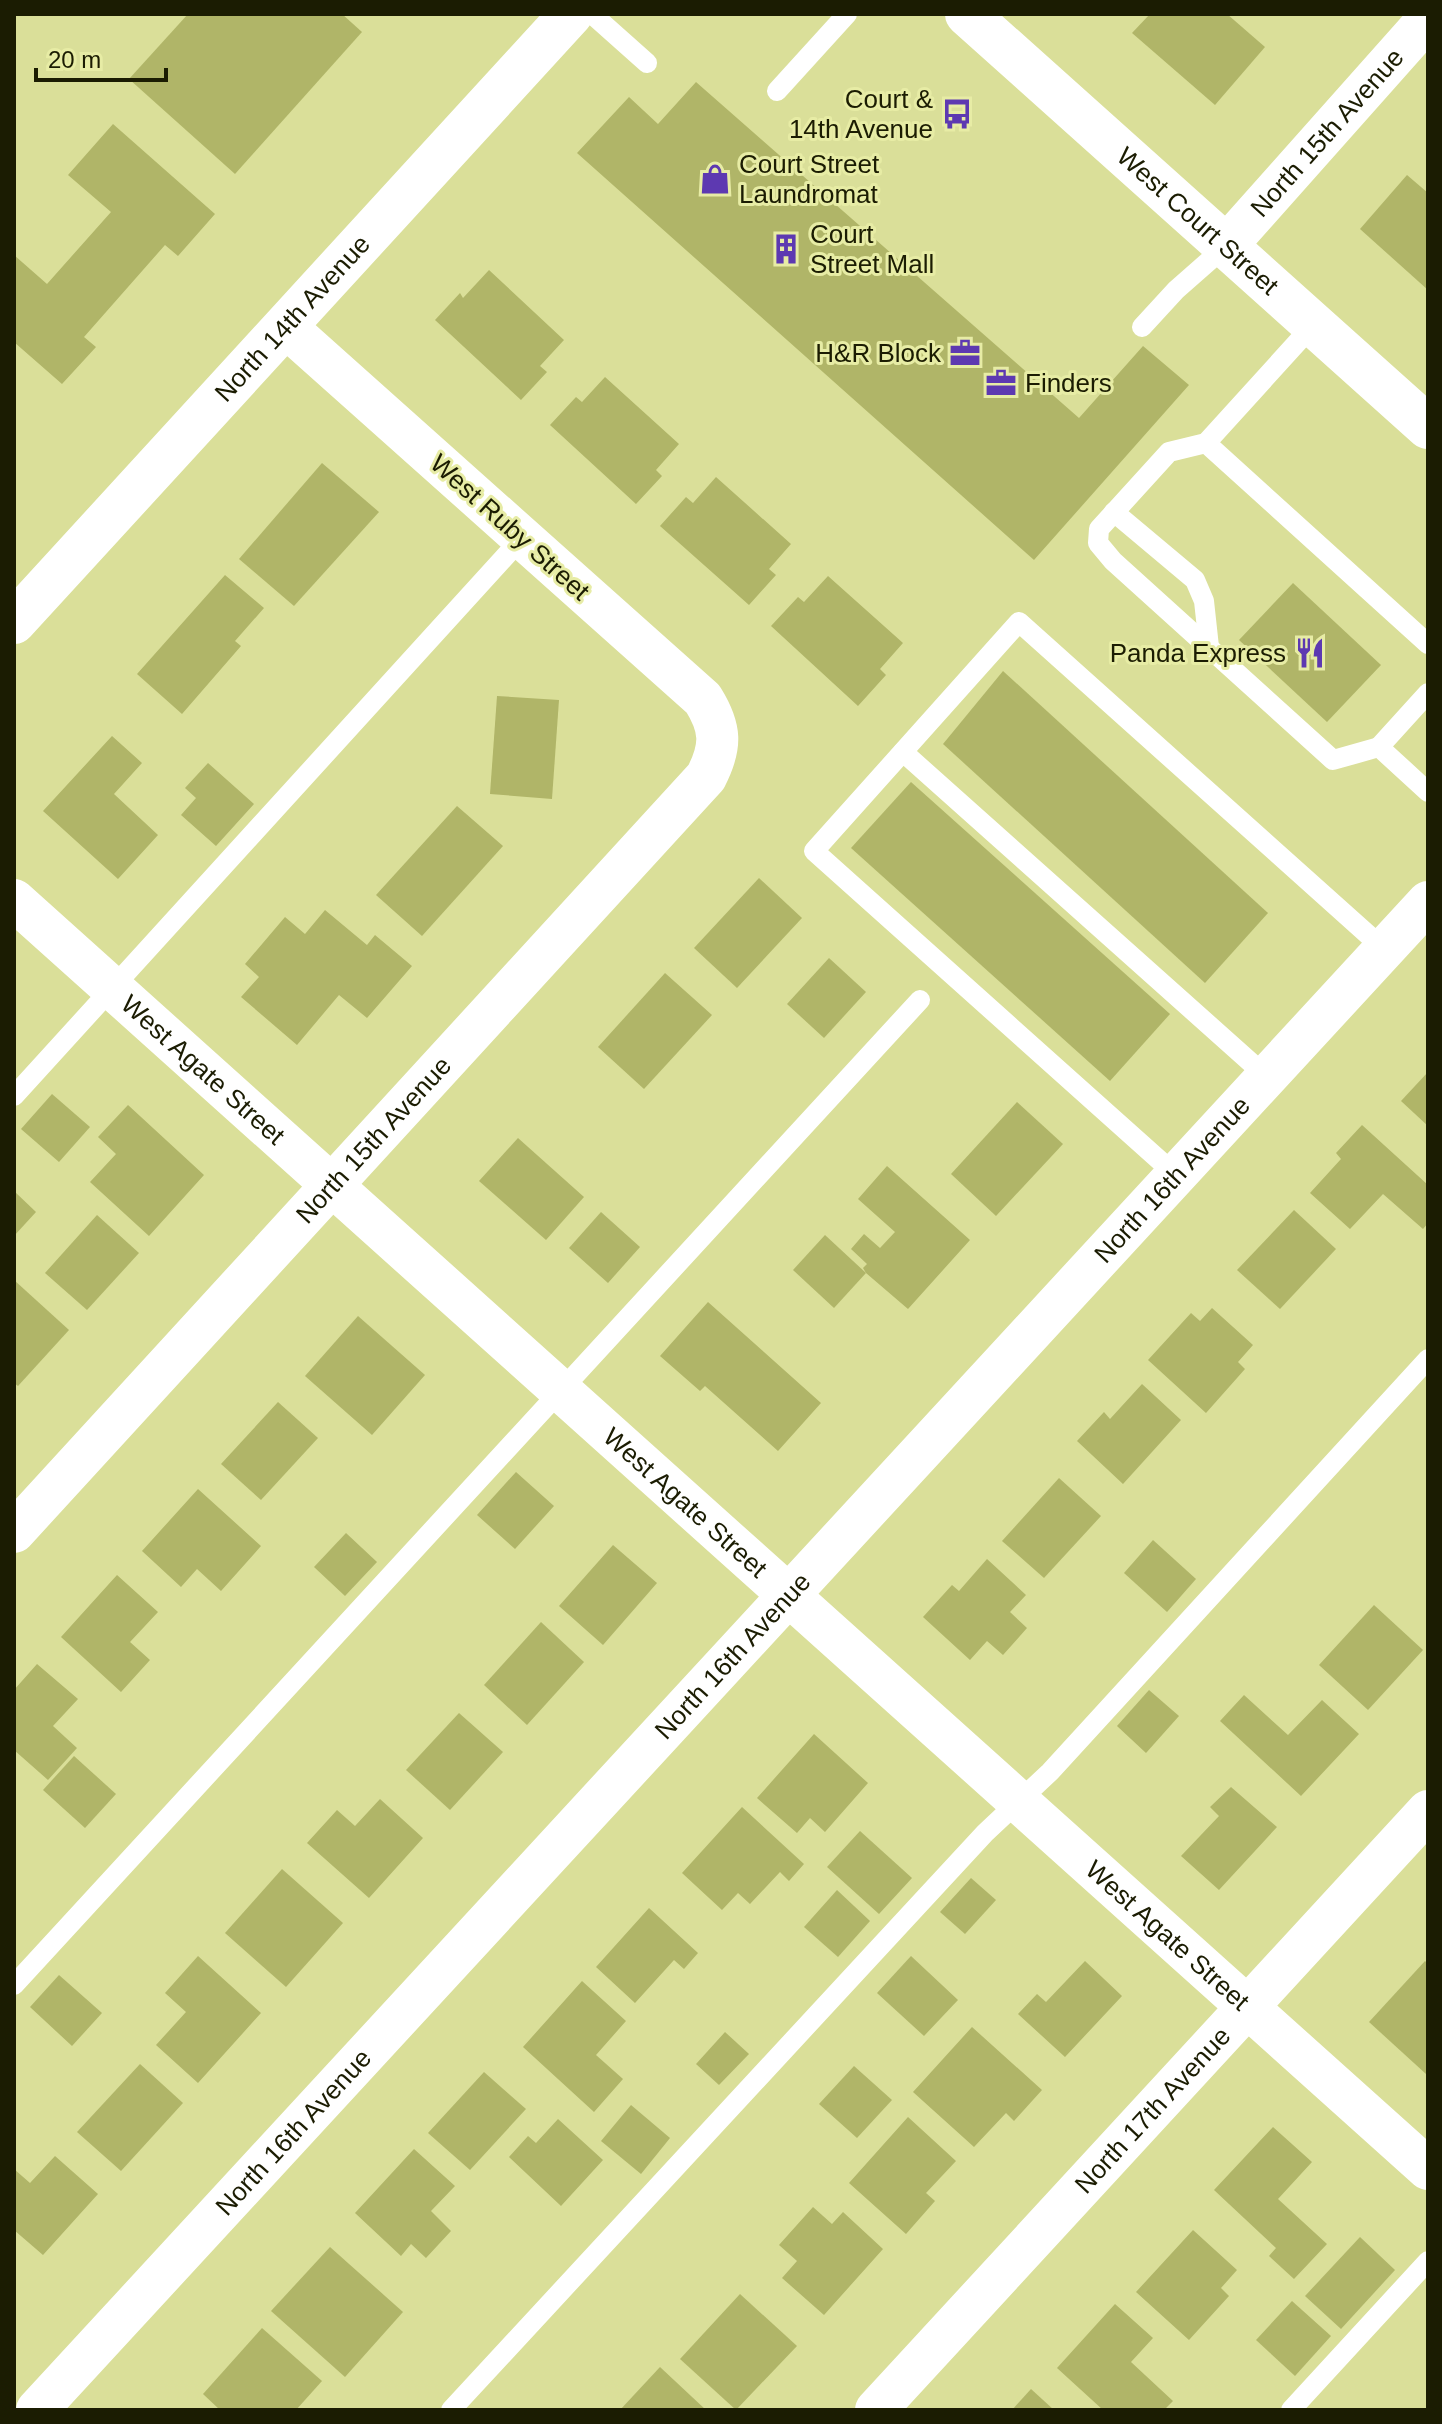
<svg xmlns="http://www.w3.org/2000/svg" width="1442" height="2424" font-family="Arial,sans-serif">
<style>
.building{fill:#b0b568}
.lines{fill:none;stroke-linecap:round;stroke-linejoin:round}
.service{stroke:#fff;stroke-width:20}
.minor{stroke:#fff;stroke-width:42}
.tertiary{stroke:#fff;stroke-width:44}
.secondary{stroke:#fff;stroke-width:44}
.labels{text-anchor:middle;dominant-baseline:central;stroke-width:6;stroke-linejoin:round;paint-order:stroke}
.poi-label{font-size:26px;fill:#1b1c02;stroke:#e7eca5;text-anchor:end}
.street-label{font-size:26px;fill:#1b1c02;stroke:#e7eca5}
</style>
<rect width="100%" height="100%" fill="#dadf99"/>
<!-- building -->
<g class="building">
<path d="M 188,14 L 342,14 L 362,32 L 235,174 L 129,79 Z"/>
<path d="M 1150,14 L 1227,14 L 1265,47 L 1215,105 L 1132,33 Z"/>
<path d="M 696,82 L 1079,418 L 1143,346 L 1189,385 L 1034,560 L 577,153 L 629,97 L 658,124 Z"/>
<path d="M 113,124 L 215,214 L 178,256 L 165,245 L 84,337 L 96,347 L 62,384 L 14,342 L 14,255 L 47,284 L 111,212 L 68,175 Z"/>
<path d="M 1407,175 L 1428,193 L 1428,290 L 1360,229 Z"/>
<path d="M 489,270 L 564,340 L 540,366 L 547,372 L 521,400 L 435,320 L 460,293 L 463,298 Z"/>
<path d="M 605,377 L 679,444 L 656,470 L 662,476 L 636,504 L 550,425 L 576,397 L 582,402 Z"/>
<path d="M 322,463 L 379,512 L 294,606 L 239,559 Z"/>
<path d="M 716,477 L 791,544 L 769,569 L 776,575 L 749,605 L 660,526 L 686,497 L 693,503 Z"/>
<path d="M 225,575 L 264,608 L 235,641 L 241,646 L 182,714 L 137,674 Z"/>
<path d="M 828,576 L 903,643 L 880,669 L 886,675 L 858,706 L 771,626 L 798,597 L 804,602 Z"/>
<path d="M 1293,583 L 1381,665 L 1327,722 L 1239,640 Z"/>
<path d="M 1003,671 L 1268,913 L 1205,983 L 943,744 Z"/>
<path d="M 497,696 L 559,700 L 552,799 L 490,794 Z"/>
<path d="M 112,736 L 142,763 L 114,794 L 158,835 L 118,879 L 43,811 Z"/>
<path d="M 208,763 L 254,804 L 216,846 L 181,815 L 196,798 L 185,788 Z"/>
<path d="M 911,782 L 1170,1014 L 1110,1081 L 851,848 Z"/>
<path d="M 457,806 L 503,846 L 422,936 L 376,895 Z"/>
<path d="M 759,878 L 802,918 L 737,988 L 694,948 Z"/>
<path d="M 325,910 L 367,945 L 375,935 L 412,966 L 367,1018 L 339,995 L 297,1045 L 241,997 L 259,977 L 245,964 L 285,917 L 305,934 Z"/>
<path d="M 829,958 L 866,992 L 824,1038 L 787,1004 Z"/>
<path d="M 665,973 L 712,1015 L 644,1089 L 598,1047 Z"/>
<path d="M 1428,1072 L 1428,1126 L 1401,1101 Z"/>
<path d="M 52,1094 L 90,1127 L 59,1162 L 21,1129 Z"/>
<path d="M 1017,1102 L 1063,1144 L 996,1216 L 951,1174 Z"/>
<path d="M 128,1105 L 204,1175 L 149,1236 L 90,1182 L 116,1154 L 98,1137 Z"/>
<path d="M 1362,1125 L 1428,1185 L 1428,1223 L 1423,1229 L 1383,1194 L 1350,1229 L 1310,1193 L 1341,1159 L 1336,1153 Z"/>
<path d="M 518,1138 L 584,1197 L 546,1240 L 479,1181 Z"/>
<path d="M 887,1166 L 970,1240 L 908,1309 L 866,1273 L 863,1268 L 867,1264 L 851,1249 L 864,1234 L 880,1248 L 895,1232 L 858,1199 Z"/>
<path d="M 14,1191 L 36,1212 L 14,1236 Z"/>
<path d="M 1294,1210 L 1336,1249 L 1280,1309 L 1237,1270 Z"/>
<path d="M 601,1212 L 640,1247 L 608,1283 L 569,1248 Z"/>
<path d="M 97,1215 L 139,1253 L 87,1310 L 45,1273 Z"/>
<path d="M 825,1235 L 866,1273 L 834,1308 L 793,1270 Z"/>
<path d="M 14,1280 L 69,1330 L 18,1386 L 14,1383 Z"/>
<path d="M 708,1302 L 821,1403 L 778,1451 L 705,1386 L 700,1391 L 660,1356 Z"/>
<path d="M 1212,1308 L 1253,1345 L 1238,1362 L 1245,1369 L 1206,1413 L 1148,1360 L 1191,1313 L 1200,1321 Z"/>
<path d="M 358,1316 L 425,1375 L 372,1435 L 305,1376 Z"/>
<path d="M 1142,1384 L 1181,1420 L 1123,1484 L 1077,1441 L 1104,1412 L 1110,1419 Z"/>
<path d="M 278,1402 L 318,1438 L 261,1500 L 221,1464 Z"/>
<path d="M 516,1472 L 554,1506 L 515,1549 L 477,1515 Z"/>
<path d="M 1059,1478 L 1101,1516 L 1044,1578 L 1002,1541 Z"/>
<path d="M 198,1489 L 261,1546 L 221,1591 L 197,1569 L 181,1587 L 142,1551 Z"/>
<path d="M 346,1533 L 377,1562 L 345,1596 L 314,1567 Z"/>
<path d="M 1153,1540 L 1196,1579 L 1167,1612 L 1124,1573 Z"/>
<path d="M 613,1545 L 657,1583 L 603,1645 L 559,1606 Z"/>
<path d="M 987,1559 L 1026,1595 L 1010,1612 L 1027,1628 L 1003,1655 L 987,1641 L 970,1660 L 923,1617 L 952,1585 L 959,1591 Z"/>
<path d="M 117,1575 L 158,1612 L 130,1642 L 150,1660 L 121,1692 L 61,1637 Z"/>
<path d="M 1374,1605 L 1423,1650 L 1368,1710 L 1319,1665 Z"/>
<path d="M 541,1622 L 584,1662 L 527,1725 L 484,1685 Z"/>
<path d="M 37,1664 L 78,1699 L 53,1726 L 77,1748 L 48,1780 L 14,1750 L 14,1690 Z"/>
<path d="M 1149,1690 L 1179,1716 L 1146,1753 L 1117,1726 Z"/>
<path d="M 1244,1695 L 1288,1735 L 1322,1700 L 1359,1734 L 1301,1796 L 1220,1721 Z"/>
<path d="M 459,1713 L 503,1752 L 450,1810 L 406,1770 Z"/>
<path d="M 814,1734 L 868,1783 L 825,1832 L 810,1818 L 797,1833 L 757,1798 Z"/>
<path d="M 74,1756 L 116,1794 L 85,1828 L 43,1790 Z"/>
<path d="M 1231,1787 L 1277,1827 L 1219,1890 L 1181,1856 L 1219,1816 L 1210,1807 Z"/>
<path d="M 380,1799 L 423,1838 L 369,1898 L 307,1843 L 337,1810 L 355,1826 Z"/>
<path d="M 742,1807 L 804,1864 L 789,1881 L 780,1872 L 750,1904 L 738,1893 L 722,1910 L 682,1873 Z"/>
<path d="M 860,1831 L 912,1878 L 879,1914 L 827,1867 Z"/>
<path d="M 282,1869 L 343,1923 L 286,1987 L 225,1933 Z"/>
<path d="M 971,1878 L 996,1900 L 965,1934 L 940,1912 Z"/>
<path d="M 837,1890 L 870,1921 L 838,1957 L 804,1927 Z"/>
<path d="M 649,1908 L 698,1953 L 684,1969 L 674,1960 L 635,2003 L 596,1967 Z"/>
<path d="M 198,1956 L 261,2013 L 198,2083 L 156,2045 L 186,2012 L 165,1993 Z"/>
<path d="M 911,1956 L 958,2000 L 924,2036 L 877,1993 Z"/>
<path d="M 1085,1961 L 1122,1996 L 1065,2057 L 1018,2014 L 1037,1994 L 1046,2002 Z"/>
<path d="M 1425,1961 L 1428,1964 L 1428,2071 L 1426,2074 L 1369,2022 Z"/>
<path d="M 59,1975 L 102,2013 L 72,2046 L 30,2007 Z"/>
<path d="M 582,1981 L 626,2021 L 596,2055 L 623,2079 L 594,2112 L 523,2047 Z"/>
<path d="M 972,2027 L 1042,2090 L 1014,2121 L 1006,2113 L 974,2147 L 913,2092 Z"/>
<path d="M 725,2032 L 749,2054 L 719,2085 L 696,2064 Z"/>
<path d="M 140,2064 L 183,2103 L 121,2171 L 77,2132 Z"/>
<path d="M 854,2066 L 892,2100 L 857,2138 L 819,2104 Z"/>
<path d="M 484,2072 L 526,2109 L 470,2170 L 428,2133 Z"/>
<path d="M 631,2105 L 670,2138 L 641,2174 L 601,2141 Z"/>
<path d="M 908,2117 L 956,2161 L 926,2193 L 935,2201 L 906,2234 L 849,2183 Z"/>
<path d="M 558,2119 L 603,2160 L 561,2206 L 509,2157 L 528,2136 L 536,2143 Z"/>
<path d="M 1273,2127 L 1312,2162 L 1278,2199 L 1327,2244 L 1294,2279 L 1269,2256 L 1276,2248 L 1214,2190 Z"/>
<path d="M 414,2149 L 455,2186 L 431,2211 L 451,2231 L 426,2258 L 411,2244 L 401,2256 L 355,2213 Z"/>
<path d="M 55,2156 L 98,2194 L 43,2255 L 14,2230 L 14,2169 L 30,2183 Z"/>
<path d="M 813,2207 L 832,2224 L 843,2212 L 883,2249 L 824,2315 L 782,2278 L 797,2261 L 779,2245 Z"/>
<path d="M 1193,2230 L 1237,2270 L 1221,2288 L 1229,2296 L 1189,2340 L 1136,2292 Z"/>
<path d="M 1360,2237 L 1395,2270 L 1341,2329 L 1305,2296 Z"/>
<path d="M 330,2247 L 403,2312 L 345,2377 L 271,2311 Z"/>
<path d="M 740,2294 L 797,2346 L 736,2410 L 680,2359 Z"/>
<path d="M 1292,2301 L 1331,2336 L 1295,2376 L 1256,2340 Z"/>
<path d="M 1115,2304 L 1153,2338 L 1131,2362 L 1173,2401 L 1164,2410 L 1103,2410 L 1057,2368 Z"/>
<path d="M 262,2328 L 322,2381 L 296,2410 L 220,2410 L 203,2394 Z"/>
<path d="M 660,2367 L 706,2410 L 620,2410 Z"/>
<path d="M 1031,2389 L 1054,2410 L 1012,2410 Z"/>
</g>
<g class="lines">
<!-- service -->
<g class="service">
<path d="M 592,14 L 647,63"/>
<path d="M 777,91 L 847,14"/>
<path d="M 1314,324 L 1206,443 L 1428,644"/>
<path d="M 1142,327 L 1176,290 L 1226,246"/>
<path d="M 1206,443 L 1169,452 L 1099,529 L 1098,543 L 1113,561 L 1333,760 L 1379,747"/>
<path d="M 1114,512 L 1195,580 L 1204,601 L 1209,647"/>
<path d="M 1428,693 L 1379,747 L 1428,792"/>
<path d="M 903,752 L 1266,1076"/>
<path d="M 14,1096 L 522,538"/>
<path d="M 1176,1175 L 814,851 L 1019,622 L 1384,949"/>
<path d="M 14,1985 L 920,1000"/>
<path d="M 451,2410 L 985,1833 L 1050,1772 L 1428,1359"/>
<path d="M 1291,2410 L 1428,2261"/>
</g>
<!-- minor -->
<g class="minor">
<path id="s1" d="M 1226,246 L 1428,19"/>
<path id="s2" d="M 14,900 L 1428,2169"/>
<path id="s3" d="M 14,1532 L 706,777 C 722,746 721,728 703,699 L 285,326"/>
<path id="s4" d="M 37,2410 L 1428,902"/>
<path id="s5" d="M 876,2410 L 1428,1811"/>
</g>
<!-- tertiary -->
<path class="tertiary" id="s6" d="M 14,622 L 571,14"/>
<!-- secondary -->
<path class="secondary" id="s7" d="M 967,14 L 1428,427"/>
</g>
<!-- icons -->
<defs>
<g id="bus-bare" transform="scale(2.4)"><path d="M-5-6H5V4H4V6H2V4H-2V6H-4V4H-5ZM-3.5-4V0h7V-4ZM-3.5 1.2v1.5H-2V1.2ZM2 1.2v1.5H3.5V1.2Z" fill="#5d39b1" stroke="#e7eca5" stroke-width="2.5" paint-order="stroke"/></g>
<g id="shop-bare" transform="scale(2.4)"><path d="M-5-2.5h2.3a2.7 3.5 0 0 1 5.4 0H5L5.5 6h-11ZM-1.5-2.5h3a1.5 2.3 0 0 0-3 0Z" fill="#5d39b1" stroke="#e7eca5" stroke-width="2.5" paint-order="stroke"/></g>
<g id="building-bare" transform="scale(2.4)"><path d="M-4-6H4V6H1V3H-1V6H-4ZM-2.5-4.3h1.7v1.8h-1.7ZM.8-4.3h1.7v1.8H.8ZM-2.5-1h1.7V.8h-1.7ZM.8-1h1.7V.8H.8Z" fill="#5d39b1" stroke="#e7eca5" stroke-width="2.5" paint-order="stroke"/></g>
<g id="office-bare" transform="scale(2.4)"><path d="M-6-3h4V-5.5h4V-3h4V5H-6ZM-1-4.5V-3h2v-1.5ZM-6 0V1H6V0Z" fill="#5d39b1" stroke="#e7eca5" stroke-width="2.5" paint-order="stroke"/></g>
<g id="restaurant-bare" transform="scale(2.4)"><path d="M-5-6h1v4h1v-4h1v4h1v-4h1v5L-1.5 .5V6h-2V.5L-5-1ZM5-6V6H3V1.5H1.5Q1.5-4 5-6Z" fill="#5d39b1" stroke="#e7eca5" stroke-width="2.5" paint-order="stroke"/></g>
</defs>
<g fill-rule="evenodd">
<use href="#bus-bare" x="957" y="114"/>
<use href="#shop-bare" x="715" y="179"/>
<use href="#building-bare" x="786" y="249"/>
<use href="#office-bare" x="965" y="353"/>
<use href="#office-bare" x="1001" y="383"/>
<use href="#restaurant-bare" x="1310" y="653"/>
</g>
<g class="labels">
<!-- poi labels -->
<g class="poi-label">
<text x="933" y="99">Court &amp;<tspan x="933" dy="30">14th Avenue</tspan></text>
<text x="739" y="164" text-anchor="start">Court Street<tspan x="739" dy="30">Laundromat</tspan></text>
<text x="810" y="234" text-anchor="start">Court<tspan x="810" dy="30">Street Mall</tspan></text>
<text x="941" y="353">H&amp;R Block</text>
<text x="1025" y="383" text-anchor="start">Finders</text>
<text x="1286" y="653">Panda Express</text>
</g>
<!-- street labels -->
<g class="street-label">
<text stroke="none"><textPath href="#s1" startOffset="152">North 15th Avenue</textPath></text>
<text stroke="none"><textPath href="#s7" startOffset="310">West Court Street</textPath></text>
<text stroke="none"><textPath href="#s6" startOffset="412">North 14th Avenue</textPath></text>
<text transform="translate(510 527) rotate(42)">West Ruby Street</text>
<text stroke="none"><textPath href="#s2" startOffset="254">West Agate Street</textPath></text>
<text stroke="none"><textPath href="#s3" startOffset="532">North 15th Avenue</textPath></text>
<text stroke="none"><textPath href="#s4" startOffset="1674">North 16th Avenue</textPath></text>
<text stroke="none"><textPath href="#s2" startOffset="902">West Agate Street</textPath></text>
<text stroke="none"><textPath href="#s4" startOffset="1026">North 16th Avenue</textPath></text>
<text stroke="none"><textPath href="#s2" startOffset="1550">West Agate Street</textPath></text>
<text stroke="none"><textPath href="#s5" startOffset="408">North 17th Avenue</textPath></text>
<text stroke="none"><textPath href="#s4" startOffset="378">North 16th Avenue</textPath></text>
</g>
</g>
<!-- border -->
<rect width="1442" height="2424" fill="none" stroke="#1b1c02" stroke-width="32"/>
<!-- scale -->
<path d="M36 68v12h130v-12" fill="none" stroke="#1b1c02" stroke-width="4"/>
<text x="48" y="68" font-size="24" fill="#1b1c02" stroke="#e7eca5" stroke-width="6" paint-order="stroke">20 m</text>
</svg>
